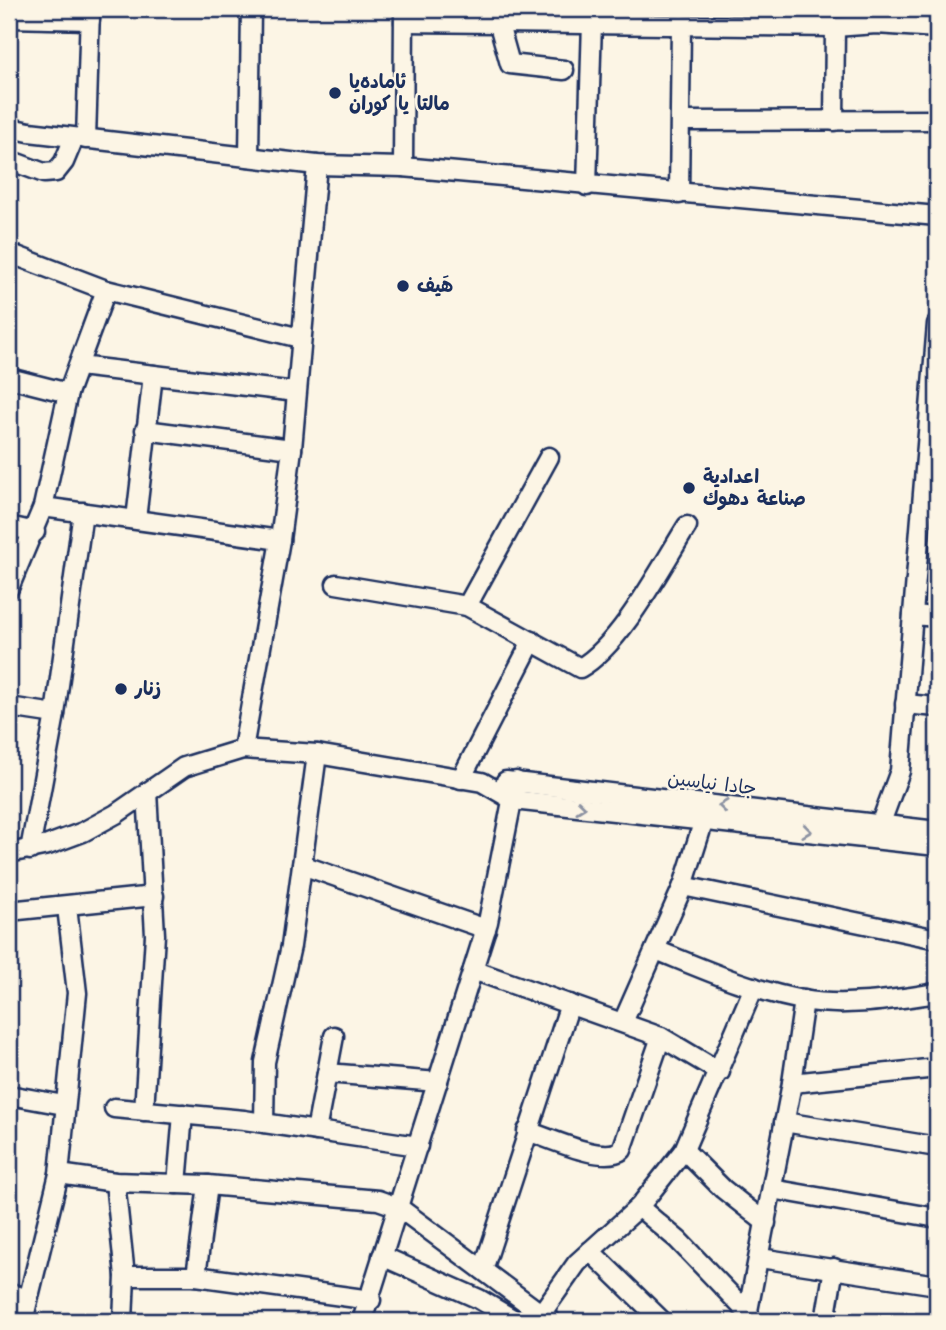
<svg xmlns="http://www.w3.org/2000/svg" width="946" height="1330" font-family="'Architects Daughter','Playpen Sans Arabic',sans-serif">
<style>
.lines{fill:none;stroke-linecap:round;stroke-linejoin:round}
.minor-casing{stroke:#1b2f5e;stroke-width:23}
.minor{stroke:#fcf5e5;stroke-width:18}
.oneway{stroke:#8c92a2}
.poi-dot{fill:#1b2f5e;stroke:#fcf5e5;stroke-width:2.5}
.labels{text-anchor:middle;dominant-baseline:central;stroke-width:5;stroke-linejoin:round;paint-order:stroke}
.poi-label{font-size:19px;font-weight:bold;fill:#1b2f5e;stroke:#fcf5e5;text-anchor:start}
.street-label{font-size:19px;fill:#1b2f5e;stroke:#fcf5e5}
</style>
<rect width="100%" height="100%" fill="#fcf5e5"/>
<filter id="ink" filterUnits="userSpaceOnUse"><feTurbulence type="fractalNoise" baseFrequency=".0143" numOctaves="2"/><feDisplacementMap in="SourceGraphic" scale="14" xChannelSelector="R" yChannelSelector="G"/><feConvolveMatrix kernelMatrix="1 2 1 2 8 2 1 2 1" color-interpolation-filters="sRGB"/></filter>
<g filter="url(#ink)">
<g class="lines">
<!-- minor casing -->
<g class="minor-casing">
<g id="minor">
<path d="M 498,9 L 498,21 L 510,64 L 564,70"/>
<path d="M 9,18 L 90,20"/>
<path d="M 404,22 L 835,27 L 876,24 L 937,28"/>
<path d="M 681,121 L 937,120"/>
<path d="M 834,121 L 835,27"/>
<path d="M 9,123 L 15,129 L 29,132 L 317,165 L 403,167 L 937,216"/>
<path d="M 86,139 L 90,9"/>
<path d="M 249,157 L 251,9"/>
<path d="M 9,160 L 44,173 L 56,172 L 64,162 L 74,138"/>
<path d="M 403,167 L 404,9"/>
<path d="M 587,186 L 592,22"/>
<path d="M 679,194 L 681,25"/>
<path d="M 9,253 L 106,290 L 300,338"/>
<path d="M 79,366 L 296,392"/>
<path d="M 9,378 L 68,393"/>
<path d="M 145,430 L 292,449"/>
<path d="M 43,507 L 280,540"/>
<path d="M 136,519 L 153,375"/>
<path d="M 9,526 L 35,532"/>
<path d="M 336,584 L 467,606 L 580,668 C 621,645 661,567 687,526"/>
<path d="M 9,588 L 43,507 L 68,393 L 106,290"/>
<path d="M 467,606 L 549,457"/>
<path d="M 913,615 L 937,617"/>
<path d="M 905,704 L 937,707"/>
<path d="M 9,707 L 55,714"/>
<path d="M 243,749 L 280,540 L 292,449 L 317,165"/>
<path d="M 461,779 L 532,641"/>
<path d="M 506,781 L 937,831"/>
<path d="M 880,825 L 900,771 L 937,324"/>
<path d="M 30,850 L 55,714 L 83,512"/>
<path d="M 9,853 L 48,845 L 83,832 L 116,814 L 184,767 L 243,749 L 317,754 L 482,782 L 513,800 L 937,846"/>
<path d="M 302,865 L 486,929"/>
<path d="M 683,886 L 937,939"/>
<path d="M 9,911 L 154,896"/>
<path d="M 656,950 C 703,969 752,991 803,1000 C 846,1008 895,999 937,993"/>
<path d="M 473,970 L 661,1037 L 720,1072"/>
<path d="M 623,1022 L 683,886 L 704,820"/>
<path d="M 327,1073 L 438,1082"/>
<path d="M 792,1083 L 937,1068"/>
<path d="M 9,1095 L 64,1105"/>
<path d="M 114,1108 L 244,1120 L 418,1146"/>
<path d="M 144,1111 L 155,935 L 147,792"/>
<path d="M 784,1122 L 937,1147"/>
<path d="M 264,1123 L 265,1062 L 291,946 L 317,754"/>
<path d="M 316,1131 L 334,1036"/>
<path d="M 527,1131 C 550,1138 602,1164 622,1150 L 661,1037"/>
<path d="M 684,1150 L 723,1189 L 766,1223"/>
<path d="M 59,1174 L 115,1182 L 208,1185 L 378,1200 L 398,1207 L 551,1321"/>
<path d="M 115,1182 L 125,1276 L 123,1321"/>
<path d="M 177,1184 L 183,1114"/>
<path d="M 772,1189 L 937,1218"/>
<path d="M 639,1207 L 678,1240 L 749,1314"/>
<path d="M 590,1251 L 662,1321"/>
<path d="M 382,1256 L 479,1299 L 516,1321"/>
<path d="M 760,1258 L 937,1285"/>
<path d="M 483,1270 L 570,1004"/>
<path d="M 125,1276 L 196,1276 L 371,1300"/>
<path d="M 196,1276 L 208,1185"/>
<path d="M 9,1292 L 28,1300"/>
<path d="M 23,1321 L 59,1174 L 77,993 L 67,907"/>
<path d="M 362,1321 L 488,922 L 516,781"/>
<path d="M 536,1321 L 577,1263 L 639,1207 L 684,1150 L 754,987"/>
<path d="M 746,1321 L 792,1083 L 804,1000"/>
<path d="M 825,1321 L 834,1268"/>
</g>
</g>
<!-- minor -->
<use href="#minor" class="minor"/>
</g>
<!-- one-way arrows -->
<defs><path id="oneway-chevron" d="M-2-3.5L2.5 0L-2 3.5" fill="none" stroke-width="1.6" stroke-linecap="round" stroke-linejoin="round" transform="scale(1.75)"/></defs>
<g class="oneway">
<use href="#oneway-chevron" transform="translate(723 806) rotate(-173)"/>
<use href="#oneway-chevron" transform="translate(581 807) rotate(6)"/>
<use href="#oneway-chevron" transform="translate(807 831) rotate(7)"/>
</g>
</g>
<!-- markers -->
<g class="poi-dot">
<circle cx="335" cy="93" r="7"/>
<circle cx="403" cy="286" r="7"/>
<circle cx="689" cy="488" r="7"/>
<circle cx="121" cy="689" r="7"/>
</g>
<g class="labels">
<!-- poi labels -->
<g class="poi-label">
<text x="349" y="82">ئامادەيا<tspan x="349" dy="22">مالتا يا كوران</tspan></text>
<text x="417" y="286">هَيف</text>
<text x="703" y="477">اعدادية<tspan x="703" dy="22">صناعة دهوك</tspan></text>
<text x="135" y="689">زنار</text>
</g>
<!-- street labels -->
<g class="street-label">
<text transform="translate(712 784) rotate(7)">جادا نیاسین</text>
</g>
</g>
<!-- margin -->
<rect width="946" height="1330" fill="none" stroke="#fcf5e5" stroke-width="35"/>
<rect x="18" y="18" width="911" height="1295" fill="none" stroke="#1b2f5e" stroke-width="2.5" filter="url(#ink)"/>
</svg>
